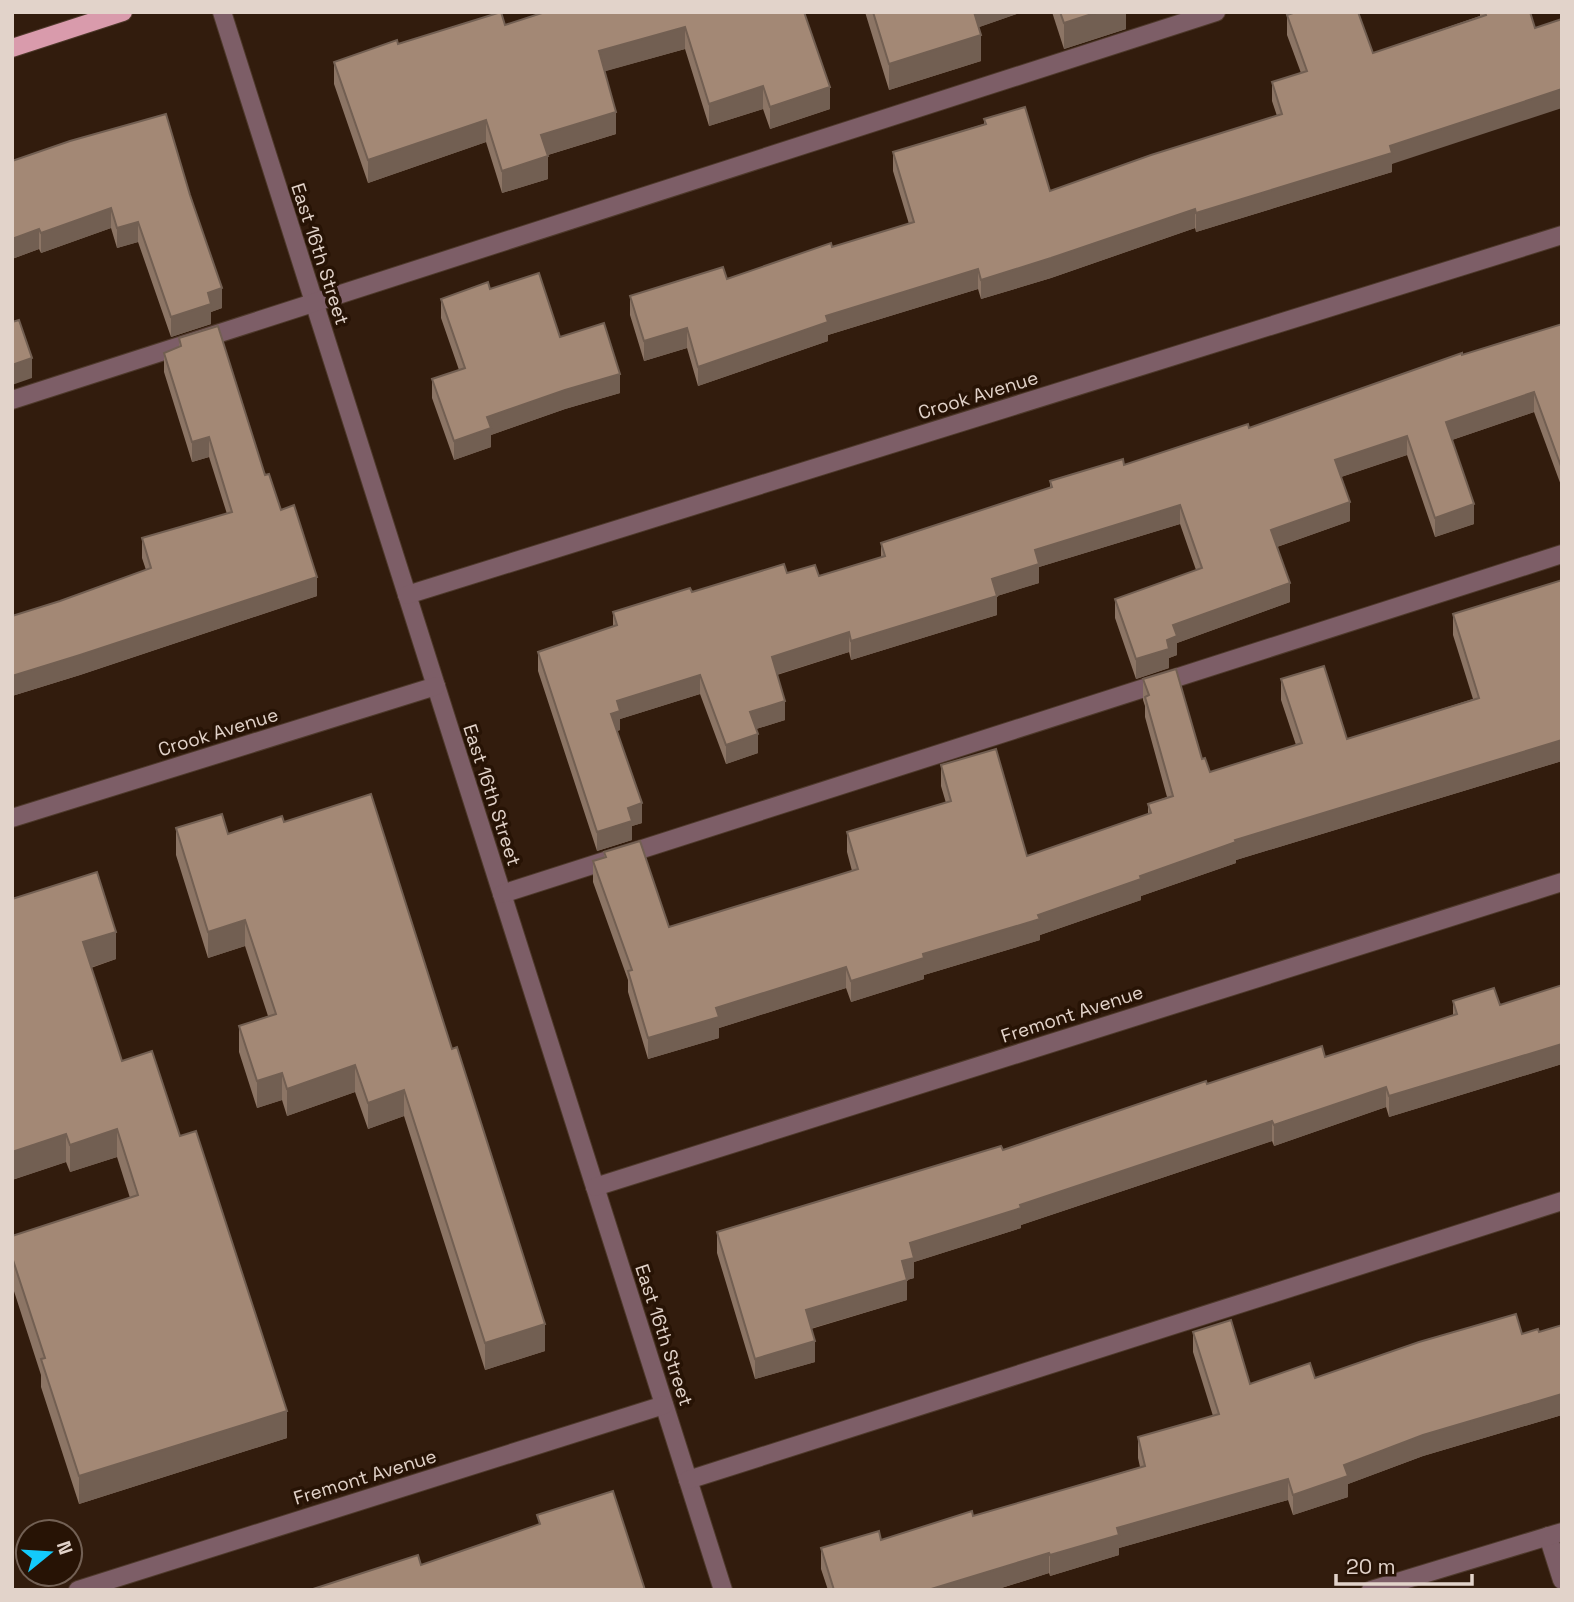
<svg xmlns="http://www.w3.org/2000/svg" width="1574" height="1602" font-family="'Space Grotesk',sans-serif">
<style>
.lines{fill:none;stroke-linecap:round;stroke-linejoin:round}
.minor-casing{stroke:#4e392b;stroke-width:20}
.major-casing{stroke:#4e392b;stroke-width:20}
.minor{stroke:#7d5e67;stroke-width:18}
.major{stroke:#d99bac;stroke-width:18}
.wall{fill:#8c7565}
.shaded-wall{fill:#725f52}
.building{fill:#a38875;stroke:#725f52;stroke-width:2}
.labels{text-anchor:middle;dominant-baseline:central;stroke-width:7;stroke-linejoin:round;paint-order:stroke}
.street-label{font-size:19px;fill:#e2d3ca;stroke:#271305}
</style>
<rect width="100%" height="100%" fill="#321c0d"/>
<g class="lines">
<!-- minor casing -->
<g class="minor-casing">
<g id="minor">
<path d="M 222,12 L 723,1590"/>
<path d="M 12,400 L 1216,12"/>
<path d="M 407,595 L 1562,235"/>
<path d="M 12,818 L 436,686"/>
<path d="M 502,894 L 1562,554"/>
<path d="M 595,1187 L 1562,882"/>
<path d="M 688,1480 L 1562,1201"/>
<path d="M 1548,1536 L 1562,1580"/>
<path d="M 78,1590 L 664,1405"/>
<path d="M 1371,1590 L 1562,1532"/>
</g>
</g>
<!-- major casing -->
<g class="major-casing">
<path id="major" d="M 12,48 L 123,12"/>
</g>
<!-- minor -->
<use href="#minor" class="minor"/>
<!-- major -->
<use href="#major" class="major"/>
</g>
<!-- wall -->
<g class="wall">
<path d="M 804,12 L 830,109 L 770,129 L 763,109 L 709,126 L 685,49 L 605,71 L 616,134 L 548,155 L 548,179 L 502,193 L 486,142 L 368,183 L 334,84 L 334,62 L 398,44 L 505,25 Z"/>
<path d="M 865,12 L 1022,12 L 979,27 L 981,61 L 889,90 Z"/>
<path d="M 1052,12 L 1126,12 L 1126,29 L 1064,49 Z"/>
<path d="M 1480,12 L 1530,12 L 1392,164 L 1392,172 L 1196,232 L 1195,228 L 1051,278 L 981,299 L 978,289 L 828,335 L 828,341 L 698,386 L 687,348 L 644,361 L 630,315 L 630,296 L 727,279 L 909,224 L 893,171 L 893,152 L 984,124 L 984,119 L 1050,191 L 1277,116 L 1272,101 L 1272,82 L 1301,73 L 1287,35 L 1287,15 L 1373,53 L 1480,16 Z"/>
<path d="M 70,141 L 222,308 L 211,312 L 211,324 L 171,337 L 138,242 L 117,248 L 111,228 L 41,253 L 39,249 L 12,259 Z"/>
<path d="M 490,289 L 620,393 L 565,409 L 491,435 L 491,447 L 454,460 L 432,398 L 432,379 L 459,370 L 441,318 L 441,299 Z"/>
<path d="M 1562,324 L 1562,488 L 1534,412 L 1452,440 L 1474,524 L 1435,537 L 1407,455 L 1341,477 L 1350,521 L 1277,547 L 1290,602 L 1177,643 L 1177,655 L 1169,658 L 1169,668 L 1136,679 L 1115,618 L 1115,599 L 1196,570 L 1180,524 L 1039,567 L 1039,583 L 997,596 L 997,615 L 851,660 L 849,652 L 777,675 L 785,720 L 756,729 L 758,753 L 726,764 L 700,694 L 620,719 L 620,730 L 617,731 L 642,823 L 632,826 L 632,840 L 597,851 L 538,671 L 538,652 L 613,627 L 613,612 L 692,592 L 787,573 L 819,576 L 881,558 L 881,543 L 1050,488 L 1050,481 L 1124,465 L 1249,428 L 1462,355 Z"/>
<path d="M 179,338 L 265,475 L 281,510 L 317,596 L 80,675 L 12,696 L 12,616 L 60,601 L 146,570 L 142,558 L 142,538 L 227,514 L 209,457 L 192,462 L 164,372 L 164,353 L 179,347 Z"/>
<path d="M 1453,614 L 1562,761 L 1236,860 L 1236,863 L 1141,896 L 1141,900 L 1040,935 L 1040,940 L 924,975 L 924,979 L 851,1002 L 846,988 L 719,1028 L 719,1038 L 648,1059 L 628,992 L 628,980 L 593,882 L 593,861 L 604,857 L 604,852 L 669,927 L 852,871 L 847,852 L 847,832 L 946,803 L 941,786 L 941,765 L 1027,856 L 1148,814 L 1148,804 L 1167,797 L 1145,717 L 1145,706 L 1143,700 L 1143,679 L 1202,759 L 1210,772 L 1296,745 L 1281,700 L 1281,679 L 1347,739 L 1473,699 L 1453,635 Z"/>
<path d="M 284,822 L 545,1351 L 485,1370 L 404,1116 L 368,1129 L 355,1092 L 287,1116 L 282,1100 L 257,1108 L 239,1052 L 239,1026 L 268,1016 L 245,946 L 208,958 L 176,855 L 176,828 L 228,834 Z"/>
<path d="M 12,899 L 116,959 L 91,968 L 122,1061 L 180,1136 L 287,1438 L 79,1504 L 41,1387 L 41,1375 L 12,1285 L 12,1236 L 130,1198 L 117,1157 L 70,1172 L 66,1162 L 12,1180 Z"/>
<path d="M 1562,985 L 1562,1064 L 1389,1117 L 1386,1107 L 1274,1146 L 1272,1141 L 1021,1225 L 1021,1228 L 914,1262 L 914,1278 L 907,1280 L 907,1300 L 811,1329 L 815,1362 L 755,1379 L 717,1253 L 717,1232 L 1003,1150 L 1207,1084 L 1325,1057 L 1453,1016 L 1453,1001 L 1500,1005 Z"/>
<path d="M 1562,1325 L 1562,1415 L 1423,1456 L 1348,1484 L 1348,1497 L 1293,1515 L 1288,1500 L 1119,1548 L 1119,1555 L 1050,1576 L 1049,1573 L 995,1590 L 828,1590 L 821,1569 L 821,1548 L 881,1540 L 973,1516 L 1140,1467 L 1138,1458 L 1138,1437 L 1213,1416 L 1193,1352 L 1193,1332 L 1250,1384 L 1315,1378 L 1522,1334 L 1539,1332 Z"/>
</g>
<!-- shaded-wall -->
<g class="shaded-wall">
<path d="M 971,12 L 1022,12 L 971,30 Z"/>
<path d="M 1098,12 L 1126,12 L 1126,29 L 1064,49 L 1064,23 Z"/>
<path d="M 685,27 L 685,49 L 599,73 L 599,51 Z"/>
<path d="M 981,35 L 981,61 L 889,90 L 889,64 Z"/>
<path d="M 763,86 L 763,109 L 709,126 L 709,104 Z"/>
<path d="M 830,87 L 830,109 L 770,129 L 770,107 Z"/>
<path d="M 1562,89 L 1562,108 L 1392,164 L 1392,172 L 1196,232 L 1196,213 L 1390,146 Z"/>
<path d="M 616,112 L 616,134 L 541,157 L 541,135 Z"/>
<path d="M 486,120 L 486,142 L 368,183 L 368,160 Z"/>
<path d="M 548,156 L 548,179 L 502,193 L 502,171 Z"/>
<path d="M 111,208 L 111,228 L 41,253 L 41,233 Z"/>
<path d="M 1195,209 L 1195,228 L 1051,278 L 981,299 L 981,280 Z"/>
<path d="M 138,222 L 138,242 L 117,248 L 117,228 Z"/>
<path d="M 39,229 L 39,249 L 12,259 L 12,239 Z"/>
<path d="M 978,269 L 978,289 L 828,335 L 828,341 L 698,386 L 698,367 L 826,316 Z"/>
<path d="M 222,288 L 222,308 L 211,312 L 211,324 L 171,337 L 171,317 L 208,293 Z"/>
<path d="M 687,328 L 687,348 L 644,361 L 644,341 Z"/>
<path d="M 32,358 L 32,378 L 12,385 L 12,365 Z"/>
<path d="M 620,374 L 620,393 L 565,409 L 491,435 L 491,447 L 454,460 L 454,441 L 487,417 L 565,390 Z"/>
<path d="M 1534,392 L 1534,412 L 1446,442 L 1446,422 Z"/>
<path d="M 1407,436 L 1407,455 L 1335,479 L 1335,460 Z"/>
<path d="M 209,437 L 209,457 L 192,462 L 192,442 Z"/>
<path d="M 1350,502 L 1350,521 L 1271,549 L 1271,530 Z"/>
<path d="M 1474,504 L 1474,524 L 1435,537 L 1435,518 Z"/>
<path d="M 1180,505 L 1180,524 L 1039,567 L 1039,583 L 997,596 L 997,615 L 851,660 L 851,641 L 992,579 L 1035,550 Z"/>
<path d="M 317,577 L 317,596 L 80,675 L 12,696 L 12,676 Z"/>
<path d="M 1290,583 L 1290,602 L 1177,643 L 1177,655 L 1169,658 L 1169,668 L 1136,679 L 1136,659 L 1173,625 Z"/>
<path d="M 849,632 L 849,652 L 772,676 L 772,657 Z"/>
<path d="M 700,675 L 700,694 L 620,719 L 620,730 L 611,733 L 611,714 L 617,701 Z"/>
<path d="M 785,701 L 785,720 L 750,731 L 750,712 Z"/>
<path d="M 758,734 L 758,753 L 726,764 L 726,745 Z"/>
<path d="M 1562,740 L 1562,761 L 1236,860 L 1236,863 L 1141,896 L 1141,900 L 1040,935 L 1040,940 L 924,975 L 924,979 L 851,1002 L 851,981 L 923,954 L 1038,915 L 1235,840 Z"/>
<path d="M 642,803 L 642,823 L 632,826 L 632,840 L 597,851 L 597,832 L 628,808 Z"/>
<path d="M 245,920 L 245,946 L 208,958 L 208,932 Z"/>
<path d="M 116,932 L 116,959 L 83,970 L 83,942 Z"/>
<path d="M 846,967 L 846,988 L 719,1028 L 719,1038 L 648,1059 L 648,1038 L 716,1008 Z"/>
<path d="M 1562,1044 L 1562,1064 L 1389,1117 L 1389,1096 Z"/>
<path d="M 355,1065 L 355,1092 L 287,1116 L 287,1089 Z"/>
<path d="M 282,1073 L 282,1100 L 257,1108 L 257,1081 Z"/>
<path d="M 1386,1087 L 1386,1107 L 1274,1146 L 1274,1125 Z"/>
<path d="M 404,1090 L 404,1116 L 368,1129 L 368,1103 Z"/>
<path d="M 1272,1121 L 1272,1141 L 1021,1225 L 1021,1228 L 914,1262 L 914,1278 L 907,1280 L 907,1300 L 806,1330 L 806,1310 L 902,1261 L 910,1243 L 1020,1205 Z"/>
<path d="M 117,1129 L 117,1157 L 70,1172 L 70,1145 Z"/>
<path d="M 66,1134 L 66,1162 L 12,1180 L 12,1152 Z"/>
<path d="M 545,1324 L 545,1351 L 485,1370 L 485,1343 Z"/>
<path d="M 815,1341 L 815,1362 L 755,1379 L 755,1359 Z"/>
<path d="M 1562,1394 L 1562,1415 L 1423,1456 L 1348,1484 L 1348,1497 L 1293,1515 L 1293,1495 L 1344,1465 L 1423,1435 Z"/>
<path d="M 287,1411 L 287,1438 L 79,1504 L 79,1476 Z"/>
<path d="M 1288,1479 L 1288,1500 L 1119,1548 L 1119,1555 L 1050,1576 L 1050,1555 L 1117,1528 Z"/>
<path d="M 1049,1553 L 1049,1573 L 995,1590 L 928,1590 Z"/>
</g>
<!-- building -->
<g class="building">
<path d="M 501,12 L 505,25 L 545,12 L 804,12 L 830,87 L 770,107 L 763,86 L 709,104 L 685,27 L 599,51 L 616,112 L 541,135 L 548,156 L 502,171 L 486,120 L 368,160 L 334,62 L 397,40 L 398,44 Z"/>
<path d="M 873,12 L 974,12 L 981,35 L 889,64 Z"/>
<path d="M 1060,12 L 1098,12 L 1064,23 Z"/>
<path d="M 1296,12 L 1358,12 L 1373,53 L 1486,15 L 1485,12 L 1530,12 L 1535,28 L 1562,19 L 1562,89 L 1390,146 L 1392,153 L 1196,213 L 1195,209 L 1051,258 L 981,280 L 978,269 L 826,316 L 828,322 L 698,367 L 687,328 L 644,341 L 630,296 L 723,267 L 727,279 L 831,243 L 832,247 L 914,222 L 893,152 L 986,124 L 984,119 L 1025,107 L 1050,191 L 1151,155 L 1282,114 L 1272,82 L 1307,71 L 1287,15 Z"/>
<path d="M 166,114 L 190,195 L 222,288 L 208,293 L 211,304 L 171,317 L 138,222 L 117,228 L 111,208 L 41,233 L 39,229 L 12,239 L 12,161 L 70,141 Z"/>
<path d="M 539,273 L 560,337 L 604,323 L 620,374 L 565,390 L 487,417 L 491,428 L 454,441 L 432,379 L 465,368 L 441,299 L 488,282 L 490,289 Z"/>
<path d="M 19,320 L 32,358 L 12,365 L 12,322 Z"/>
<path d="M 1562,324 L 1562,469 L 1534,392 L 1446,422 L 1474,504 L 1435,518 L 1407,436 L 1335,460 L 1350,502 L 1271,530 L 1290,583 L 1173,625 L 1177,636 L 1167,640 L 1169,649 L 1136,659 L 1115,599 L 1202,568 L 1180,505 L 1035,550 L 1039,564 L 992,579 L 997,596 L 851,641 L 849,632 L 772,657 L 785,701 L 750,712 L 758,734 L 726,745 L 700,675 L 617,701 L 620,711 L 611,714 L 642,803 L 628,808 L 632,821 L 597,832 L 538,652 L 617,625 L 613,612 L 690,588 L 692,592 L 784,564 L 787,573 L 815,565 L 819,576 L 885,556 L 881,543 L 1052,487 L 1050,481 L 1123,459 L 1124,465 L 1248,424 L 1249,428 L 1462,353 L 1462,355 Z"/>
<path d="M 218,326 L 265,475 L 269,474 L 281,510 L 294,505 L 317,577 L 80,655 L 12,676 L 12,616 L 60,601 L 151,568 L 142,538 L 232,512 L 209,437 L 192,442 L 164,353 L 181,346 L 179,338 Z"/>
<path d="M 1562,580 L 1562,740 L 1235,840 L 1236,842 L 1140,876 L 1141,879 L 1038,915 L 1040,919 L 923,954 L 924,958 L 851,981 L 846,967 L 716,1008 L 719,1017 L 648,1038 L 628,971 L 632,970 L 593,861 L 606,857 L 604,852 L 640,841 L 669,927 L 858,869 L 847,832 L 951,801 L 941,765 L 996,749 L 1027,856 L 1151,813 L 1148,804 L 1173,796 L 1145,697 L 1149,695 L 1143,679 L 1176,669 L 1202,759 L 1205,758 L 1210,772 L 1302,743 L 1281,679 L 1324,666 L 1347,739 L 1479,698 L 1453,614 Z"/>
<path d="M 371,794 L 452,1049 L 457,1047 L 545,1324 L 485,1343 L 404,1090 L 368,1103 L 355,1065 L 287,1089 L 282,1073 L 257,1081 L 239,1026 L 276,1014 L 245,920 L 208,932 L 176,828 L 222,814 L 228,834 L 282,816 L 284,822 Z"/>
<path d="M 97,872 L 116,932 L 83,942 L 122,1061 L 152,1051 L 180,1136 L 196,1131 L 287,1411 L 79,1476 L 41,1359 L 45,1358 L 12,1257 L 12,1236 L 138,1195 L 117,1129 L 70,1145 L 66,1134 L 12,1152 L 12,899 Z"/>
<path d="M 1562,985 L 1562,1044 L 1389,1096 L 1386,1087 L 1274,1125 L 1272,1121 L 1020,1205 L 1021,1208 L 910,1243 L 914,1258 L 902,1261 L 907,1280 L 806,1310 L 815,1341 L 755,1359 L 717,1232 L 1001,1146 L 1003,1150 L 1206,1081 L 1207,1084 L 1322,1046 L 1325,1057 L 1457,1014 L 1453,1001 L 1494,988 L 1500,1005 Z"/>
<path d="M 1516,1314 L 1522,1334 L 1538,1329 L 1539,1332 L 1562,1325 L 1562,1394 L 1423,1435 L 1344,1465 L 1348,1476 L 1293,1495 L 1288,1479 L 1117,1528 L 1119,1535 L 1050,1555 L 1049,1553 L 928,1590 L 834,1590 L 821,1548 L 879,1531 L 881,1540 L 972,1511 L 973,1516 L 1145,1466 L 1138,1437 L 1219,1414 L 1193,1332 L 1231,1320 L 1250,1384 L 1310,1363 L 1315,1378 L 1419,1342 Z"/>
<path d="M 613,1491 L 645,1590 L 310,1590 L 418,1555 L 421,1565 L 540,1524 L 537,1515 Z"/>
</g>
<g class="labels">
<!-- street labels -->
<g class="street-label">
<text transform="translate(320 254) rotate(72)">East 16th Street</text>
<text transform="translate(978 395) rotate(-17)">Crook Avenue</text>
<text transform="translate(218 732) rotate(-17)">Crook Avenue</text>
<text transform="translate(492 795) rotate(72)">East 16th Street</text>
<text transform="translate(1072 1014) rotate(-18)">Fremont Avenue</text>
<text transform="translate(664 1335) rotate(72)">East 16th Street</text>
<text transform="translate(365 1477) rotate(-17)">Fremont Avenue</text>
</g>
</g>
<!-- border -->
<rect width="1574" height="1602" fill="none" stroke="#e2d3ca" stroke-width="28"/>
<!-- north arrow -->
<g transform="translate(49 1553) rotate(72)"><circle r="33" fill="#271305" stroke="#726054" stroke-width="2"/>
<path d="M0-5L12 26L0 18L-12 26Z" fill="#13cafb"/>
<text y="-10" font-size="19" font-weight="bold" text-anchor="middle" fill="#e2d3ca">N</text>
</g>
<!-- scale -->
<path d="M1336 1574v10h136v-10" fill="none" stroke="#e2d3ca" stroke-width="3.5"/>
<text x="1346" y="1574" font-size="21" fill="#e2d3ca" stroke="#271305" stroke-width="5" paint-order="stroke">20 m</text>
</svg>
